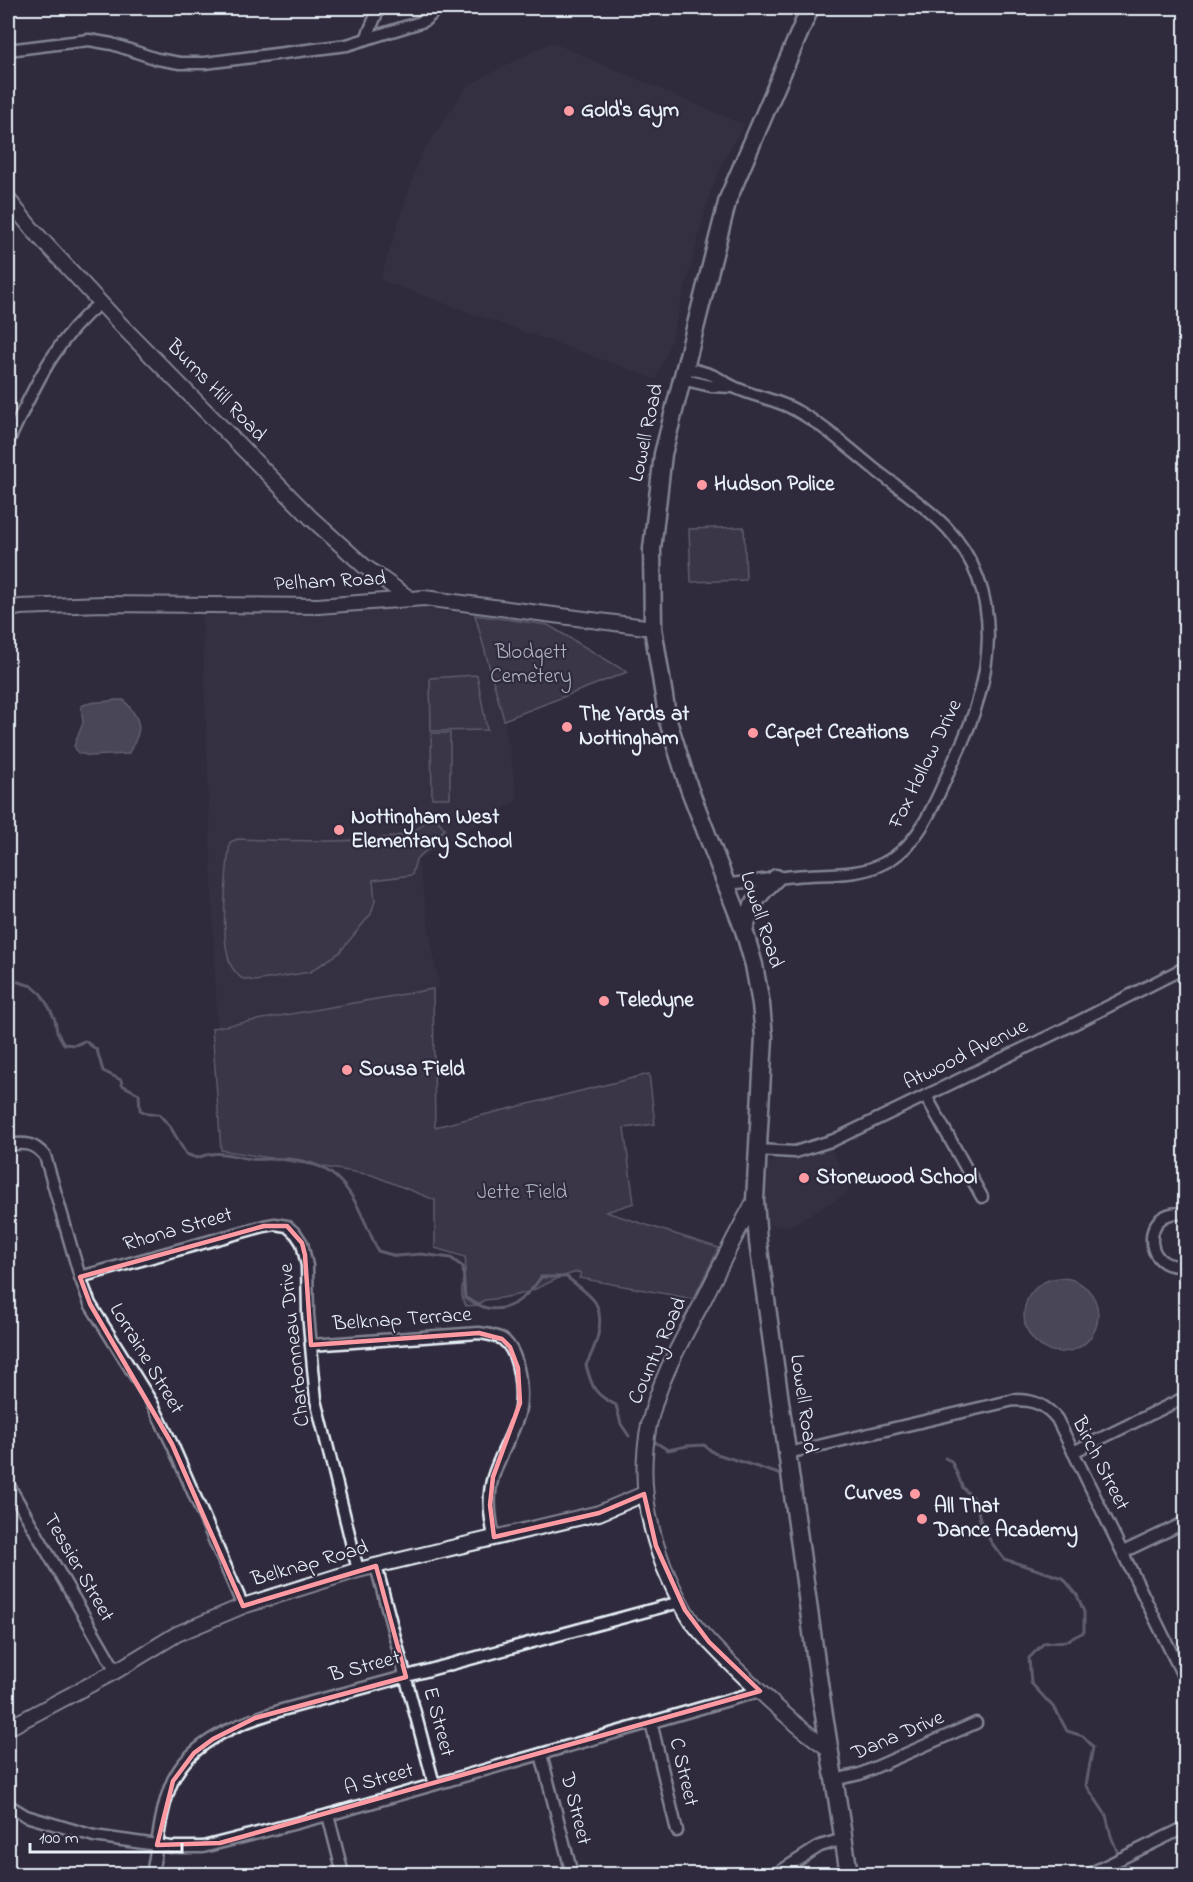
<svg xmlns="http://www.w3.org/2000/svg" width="1193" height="1882" font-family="'Indie Flower',sans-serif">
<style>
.built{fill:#3b3749}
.green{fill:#464455;stroke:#979aa6;stroke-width:1.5}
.water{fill:#696978;stroke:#9c9fab;stroke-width:1.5}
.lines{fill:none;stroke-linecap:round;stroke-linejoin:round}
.stream{stroke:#9c9fab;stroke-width:3}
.minor-casing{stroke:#e8f1f8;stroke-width:15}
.tertiary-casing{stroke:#e8f1f8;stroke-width:18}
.primary-casing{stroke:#e8f1f8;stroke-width:21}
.minor{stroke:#2f2a3d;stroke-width:10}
.tertiary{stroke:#2f2a3d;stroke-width:14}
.primary{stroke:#2f2a3d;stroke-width:16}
.marked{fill:none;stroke:#ff9aa2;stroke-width:4.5;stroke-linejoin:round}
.poi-dot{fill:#ff9aa2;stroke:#2f2a3d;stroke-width:2}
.labels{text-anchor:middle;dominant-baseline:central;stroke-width:4.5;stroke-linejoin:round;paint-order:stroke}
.poi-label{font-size:21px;font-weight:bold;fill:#e8f1f8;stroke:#2f2a3d;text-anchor:start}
.street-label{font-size:21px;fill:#e8f1f8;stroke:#2f2a3d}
.park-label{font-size:21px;fill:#afb4bf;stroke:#2f2a3d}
</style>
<rect width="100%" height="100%" fill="#2f2a3d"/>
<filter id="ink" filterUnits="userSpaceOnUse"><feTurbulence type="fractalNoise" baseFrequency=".0167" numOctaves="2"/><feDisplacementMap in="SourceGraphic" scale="12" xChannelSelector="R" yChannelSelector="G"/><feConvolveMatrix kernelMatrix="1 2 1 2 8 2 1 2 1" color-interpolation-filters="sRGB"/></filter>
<g filter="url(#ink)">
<!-- built -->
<g class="built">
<path d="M 551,42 L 744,125 L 724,159 L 710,193 L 671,341 L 656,379 L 380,280 L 420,156 L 468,85 Z"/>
<path d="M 399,607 L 422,608 L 475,615 L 504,720 L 518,800 L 418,860 L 439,987 L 217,1026 L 202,614 L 324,614 Z"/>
<path d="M 831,1146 L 849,1192 L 790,1226 L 766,1225 L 765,1163 L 808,1155 Z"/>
</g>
<!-- green -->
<g class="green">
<path d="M 744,527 L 746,580 L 691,582 L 689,529 Z"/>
<path d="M 475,615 L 548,625 L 627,672 L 504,720 Z"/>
<path d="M 477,675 L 487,730 L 431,731 L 430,678 Z"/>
<path d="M 431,733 L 450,733 L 450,798 L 432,798 Z"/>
<path d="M 431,813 L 445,829 L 438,835 L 440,839 L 416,859 L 412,875 L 373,880 L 375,901 L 371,914 L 339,953 L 310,972 L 255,981 L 241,978 C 237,974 232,969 230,963 C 220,937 226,872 230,842 L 238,839 C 274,840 389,846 415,830 C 423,826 427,820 431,813 Z"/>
<path d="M 433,989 L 435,1127 L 649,1074 L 655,1124 L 624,1128 L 634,1203 L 606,1212 L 719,1248 L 693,1299 L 579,1278 L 581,1273 L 579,1272 C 561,1274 547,1285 530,1291 C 515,1297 500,1298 484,1300 L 479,1305 L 466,1306 C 455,1291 469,1274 465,1257 L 435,1248 L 435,1200 L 372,1175 L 221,1150 L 212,1028 Z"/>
</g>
<!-- water -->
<g class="water">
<path d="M 116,700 L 124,700 C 143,722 143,730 128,754 L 91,756 L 78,753 L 74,746 L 83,723 L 81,706 C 92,700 103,703 116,700 Z"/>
<circle cx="1061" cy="1315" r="37"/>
</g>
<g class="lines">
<!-- stream -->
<g class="stream">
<path d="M 8,975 L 15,981 L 32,986 L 41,994 L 50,1009 L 55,1020 L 57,1032 L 64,1044 L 75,1045 L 85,1041 L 97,1050 L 103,1071 L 121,1080 L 122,1085 L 139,1094 L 140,1110 L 148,1114 L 159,1114 L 171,1128 L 186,1154 L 197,1158 C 220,1149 229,1156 251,1159 C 263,1160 276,1158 288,1159 C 347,1163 357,1206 378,1251 L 396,1256 L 421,1254 L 451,1258 L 463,1267 L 465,1298 C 472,1301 479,1306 487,1308 C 510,1313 529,1295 541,1277 L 567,1277 C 575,1284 589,1293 595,1302 C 606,1321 595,1348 586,1365 C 592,1388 595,1395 616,1405 L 621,1424 L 629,1436"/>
<path d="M 655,1442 L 668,1450 L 687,1446 L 704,1445 L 714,1453 L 779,1474"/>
<path d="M 945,1458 L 951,1461 L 955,1469 L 963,1488 L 976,1501 L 980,1520 L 991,1542 L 1004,1559 L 1063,1578 L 1077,1595 L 1084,1612 L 1084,1632 L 1066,1641 L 1044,1643 L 1029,1658 L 1031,1683 L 1056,1710 L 1067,1731 L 1083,1736 L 1093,1747 L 1086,1785 L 1106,1815 L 1111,1836 L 1117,1851"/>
<path d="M 1128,1866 L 1131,1874"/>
</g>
<!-- minor casing -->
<g class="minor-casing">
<g id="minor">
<path d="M 366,39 L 379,8"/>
<path d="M 8,50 L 89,40 L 112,44 L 157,59 L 180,63 L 205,63 L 347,45 L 424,21 L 431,15 L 435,8"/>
<path d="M 684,367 C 694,370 705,372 714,376 C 721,379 727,384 734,387 C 754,397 777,399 797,411 C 826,427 851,450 877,471 C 900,489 926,506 947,528 C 1008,595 992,682 956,756 C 938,793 923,844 884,863 C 858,877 825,873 795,876 C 773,878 751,882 728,884"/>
<path d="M 681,379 L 711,386 L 733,387"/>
<path d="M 8,442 C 34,388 54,340 101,302"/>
<path d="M 926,1096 L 982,1197"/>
<path d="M 8,1145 C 25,1142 34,1143 45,1156 L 80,1277 L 90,1304 L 152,1403 L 172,1444 L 243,1606"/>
<path d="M 756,1150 L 795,1152 L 834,1140 L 1058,1032 L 1186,967"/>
<path d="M 1186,1214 C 1140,1205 1141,1274 1186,1265"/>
<path d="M 80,1277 L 264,1226 L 275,1224 L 287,1226 L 296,1234 L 302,1243 L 307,1266 L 308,1314 L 316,1400 L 358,1570"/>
<path d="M 311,1345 L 479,1333 C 487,1334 495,1335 502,1339 C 521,1352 524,1397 518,1417 C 511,1438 499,1457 493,1477 C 487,1497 490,1517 494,1537"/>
<path d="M 1073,1452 L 1186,1397"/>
<path d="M 788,1453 L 1014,1400 C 1033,1400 1045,1404 1057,1419 L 1186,1682"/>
<path d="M 8,1484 L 116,1671"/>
<path d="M 1123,1552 L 1186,1522"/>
<path d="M 376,1566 L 434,1784"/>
<path d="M 651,1722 L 677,1831"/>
<path d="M 541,1754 L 572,1874"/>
<path d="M 834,1780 L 860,1774 L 976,1723"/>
<path d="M 8,1805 L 26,1816 L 94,1836 L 171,1847 L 203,1847 L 328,1815 L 760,1691"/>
<path d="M 328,1815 L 343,1874"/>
<path d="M 152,1874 C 158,1844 160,1809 173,1780 C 192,1740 242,1722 282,1710 L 680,1602"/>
<path d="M 776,1874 L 820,1846 L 843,1839"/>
<path d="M 1089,1874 L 1186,1827"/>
</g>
</g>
<!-- tertiary casing -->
<g class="tertiary-casing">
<g id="tertiary">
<path d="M 8,199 L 32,229 L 121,325 L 311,518 L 364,566 L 409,598"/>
<path d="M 8,610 L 20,607 L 103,604 L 318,606 L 424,598 L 653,628"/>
<path d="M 755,1200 C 736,1233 720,1267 703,1301 C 682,1340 658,1381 649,1425 C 639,1475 646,1520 664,1567 C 672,1586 681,1606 693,1623 C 711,1646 732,1665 753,1685 C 777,1708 802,1731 829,1749"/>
<path d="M 8,1728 L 116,1671 L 177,1634 L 243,1606 L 358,1570 L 599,1513 L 644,1494"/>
</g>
</g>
<!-- primary casing -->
<g class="primary-casing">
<g id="primary">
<path d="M 810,8 L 728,199 L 663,454 L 652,549 L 653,628 L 668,721 L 689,788 L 744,930 L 754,965 L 761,1004 L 764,1037 L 755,1200 L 758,1242 L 819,1683 L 849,1874"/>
<path d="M 744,930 C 752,903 756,897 776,878"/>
</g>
</g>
<!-- minor -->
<use href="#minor" class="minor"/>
<!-- tertiary -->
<use href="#tertiary" class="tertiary"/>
<!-- primary -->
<use href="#primary" class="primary"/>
</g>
</g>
<!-- marked area -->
<path d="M0 0H1193V1882H0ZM 264,1226 L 287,1226 L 302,1243 L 305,1255 L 311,1345 L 479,1333 L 502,1339 L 510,1347 L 518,1368 L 520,1403 L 493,1477 L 490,1505 L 494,1537 L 599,1513 L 644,1494 L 656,1546 L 685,1610 L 709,1642 L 760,1691 L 220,1843 L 157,1845 L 173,1781 L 194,1753 L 213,1739 L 255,1718 L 406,1677 L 376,1566 L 243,1606 L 172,1444 L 90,1304 L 80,1277 Z" fill="#2f2a3d" fill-opacity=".55" fill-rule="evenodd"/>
<path class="marked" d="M 264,1226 L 287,1226 L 302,1243 L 305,1255 L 311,1345 L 479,1333 L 502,1339 L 510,1347 L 518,1368 L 520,1403 L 493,1477 L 490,1505 L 494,1537 L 599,1513 L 644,1494 L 656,1546 L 685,1610 L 709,1642 L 760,1691 L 220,1843 L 157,1845 L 173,1781 L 194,1753 L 213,1739 L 255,1718 L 406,1677 L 376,1566 L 243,1606 L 172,1444 L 90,1304 L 80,1277 Z"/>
<!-- markers -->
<g class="poi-dot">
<circle cx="569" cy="111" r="6"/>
<circle cx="702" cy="485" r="6"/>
<circle cx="567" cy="727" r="6"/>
<circle cx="753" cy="733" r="6"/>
<circle cx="339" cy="830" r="6"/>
<circle cx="604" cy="1001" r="6"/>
<circle cx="347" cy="1070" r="6"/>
<circle cx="804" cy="1178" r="6"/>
<circle cx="915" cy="1494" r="6"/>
<circle cx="922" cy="1519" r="6"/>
</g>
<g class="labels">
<!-- poi labels -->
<g class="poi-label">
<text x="581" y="111">Gold's Gym</text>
<text x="714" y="485">Hudson Police</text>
<text x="579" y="715">The Yards at<tspan x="579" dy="24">Nottingham</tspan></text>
<text x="765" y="733">Carpet Creations</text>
<text x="351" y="818">Nottingham West<tspan x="351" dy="24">Elementary School</tspan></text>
<text x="616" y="1001">Teledyne</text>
<text x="359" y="1070">Sousa Field</text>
<text x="816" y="1178">Stonewood School</text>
<text x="903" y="1494" text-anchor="end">Curves</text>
<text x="934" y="1507">All That<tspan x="934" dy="24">Dance Academy</tspan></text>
</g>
<!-- street labels -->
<g class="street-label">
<text transform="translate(216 391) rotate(46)">Burns Hill Road</text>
<text transform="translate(647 433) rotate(-78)">Lowell Road</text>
<text transform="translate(330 582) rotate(-3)">Pelham Road</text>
<text transform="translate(926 764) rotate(-64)">Fox Hollow Drive</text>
<text transform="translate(761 920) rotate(72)">Lowell Road</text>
<text transform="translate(966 1055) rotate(-26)">Atwood Avenue</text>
<text transform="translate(178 1230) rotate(-16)">Rhona Street</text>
<text transform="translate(402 1320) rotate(-4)">Belknap Terrace</text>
<text transform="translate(295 1345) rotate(-96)">Charbonneau Drive</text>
<text transform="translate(658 1351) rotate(-66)">County Road</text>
<text transform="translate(146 1359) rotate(59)">Lorraine Street</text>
<text transform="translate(803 1404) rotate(82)">Lowell Road</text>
<text transform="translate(1100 1464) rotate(63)">Birch Street</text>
<text transform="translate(310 1564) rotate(-16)">Belknap Road</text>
<text transform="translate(78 1568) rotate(60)">Tessier Street</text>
<text transform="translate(365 1667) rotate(-15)">B Street</text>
<text transform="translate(438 1722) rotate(75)">E Street</text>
<text transform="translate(898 1736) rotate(-23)">Dana Drive</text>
<text transform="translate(683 1772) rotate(77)">C Street</text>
<text transform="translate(379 1780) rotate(-16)">A Street</text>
<text transform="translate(575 1809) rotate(76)">D Street</text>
</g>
<!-- park labels -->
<g class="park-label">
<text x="531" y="653">Blodgett<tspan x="531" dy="24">Cemetery</tspan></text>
<text x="522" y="1193">Jette Field</text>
</g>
</g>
<!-- margin -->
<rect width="1193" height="1882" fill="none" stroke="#2f2a3d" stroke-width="30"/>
<rect x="15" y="15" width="1163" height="1852" fill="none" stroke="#e8f1f8" stroke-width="2" filter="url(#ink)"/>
<!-- scale -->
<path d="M30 1843v9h152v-9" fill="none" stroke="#e8f1f8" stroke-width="3"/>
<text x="39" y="1843" font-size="18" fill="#e8f1f8" stroke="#2f2a3d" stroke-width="4.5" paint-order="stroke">100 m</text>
</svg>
